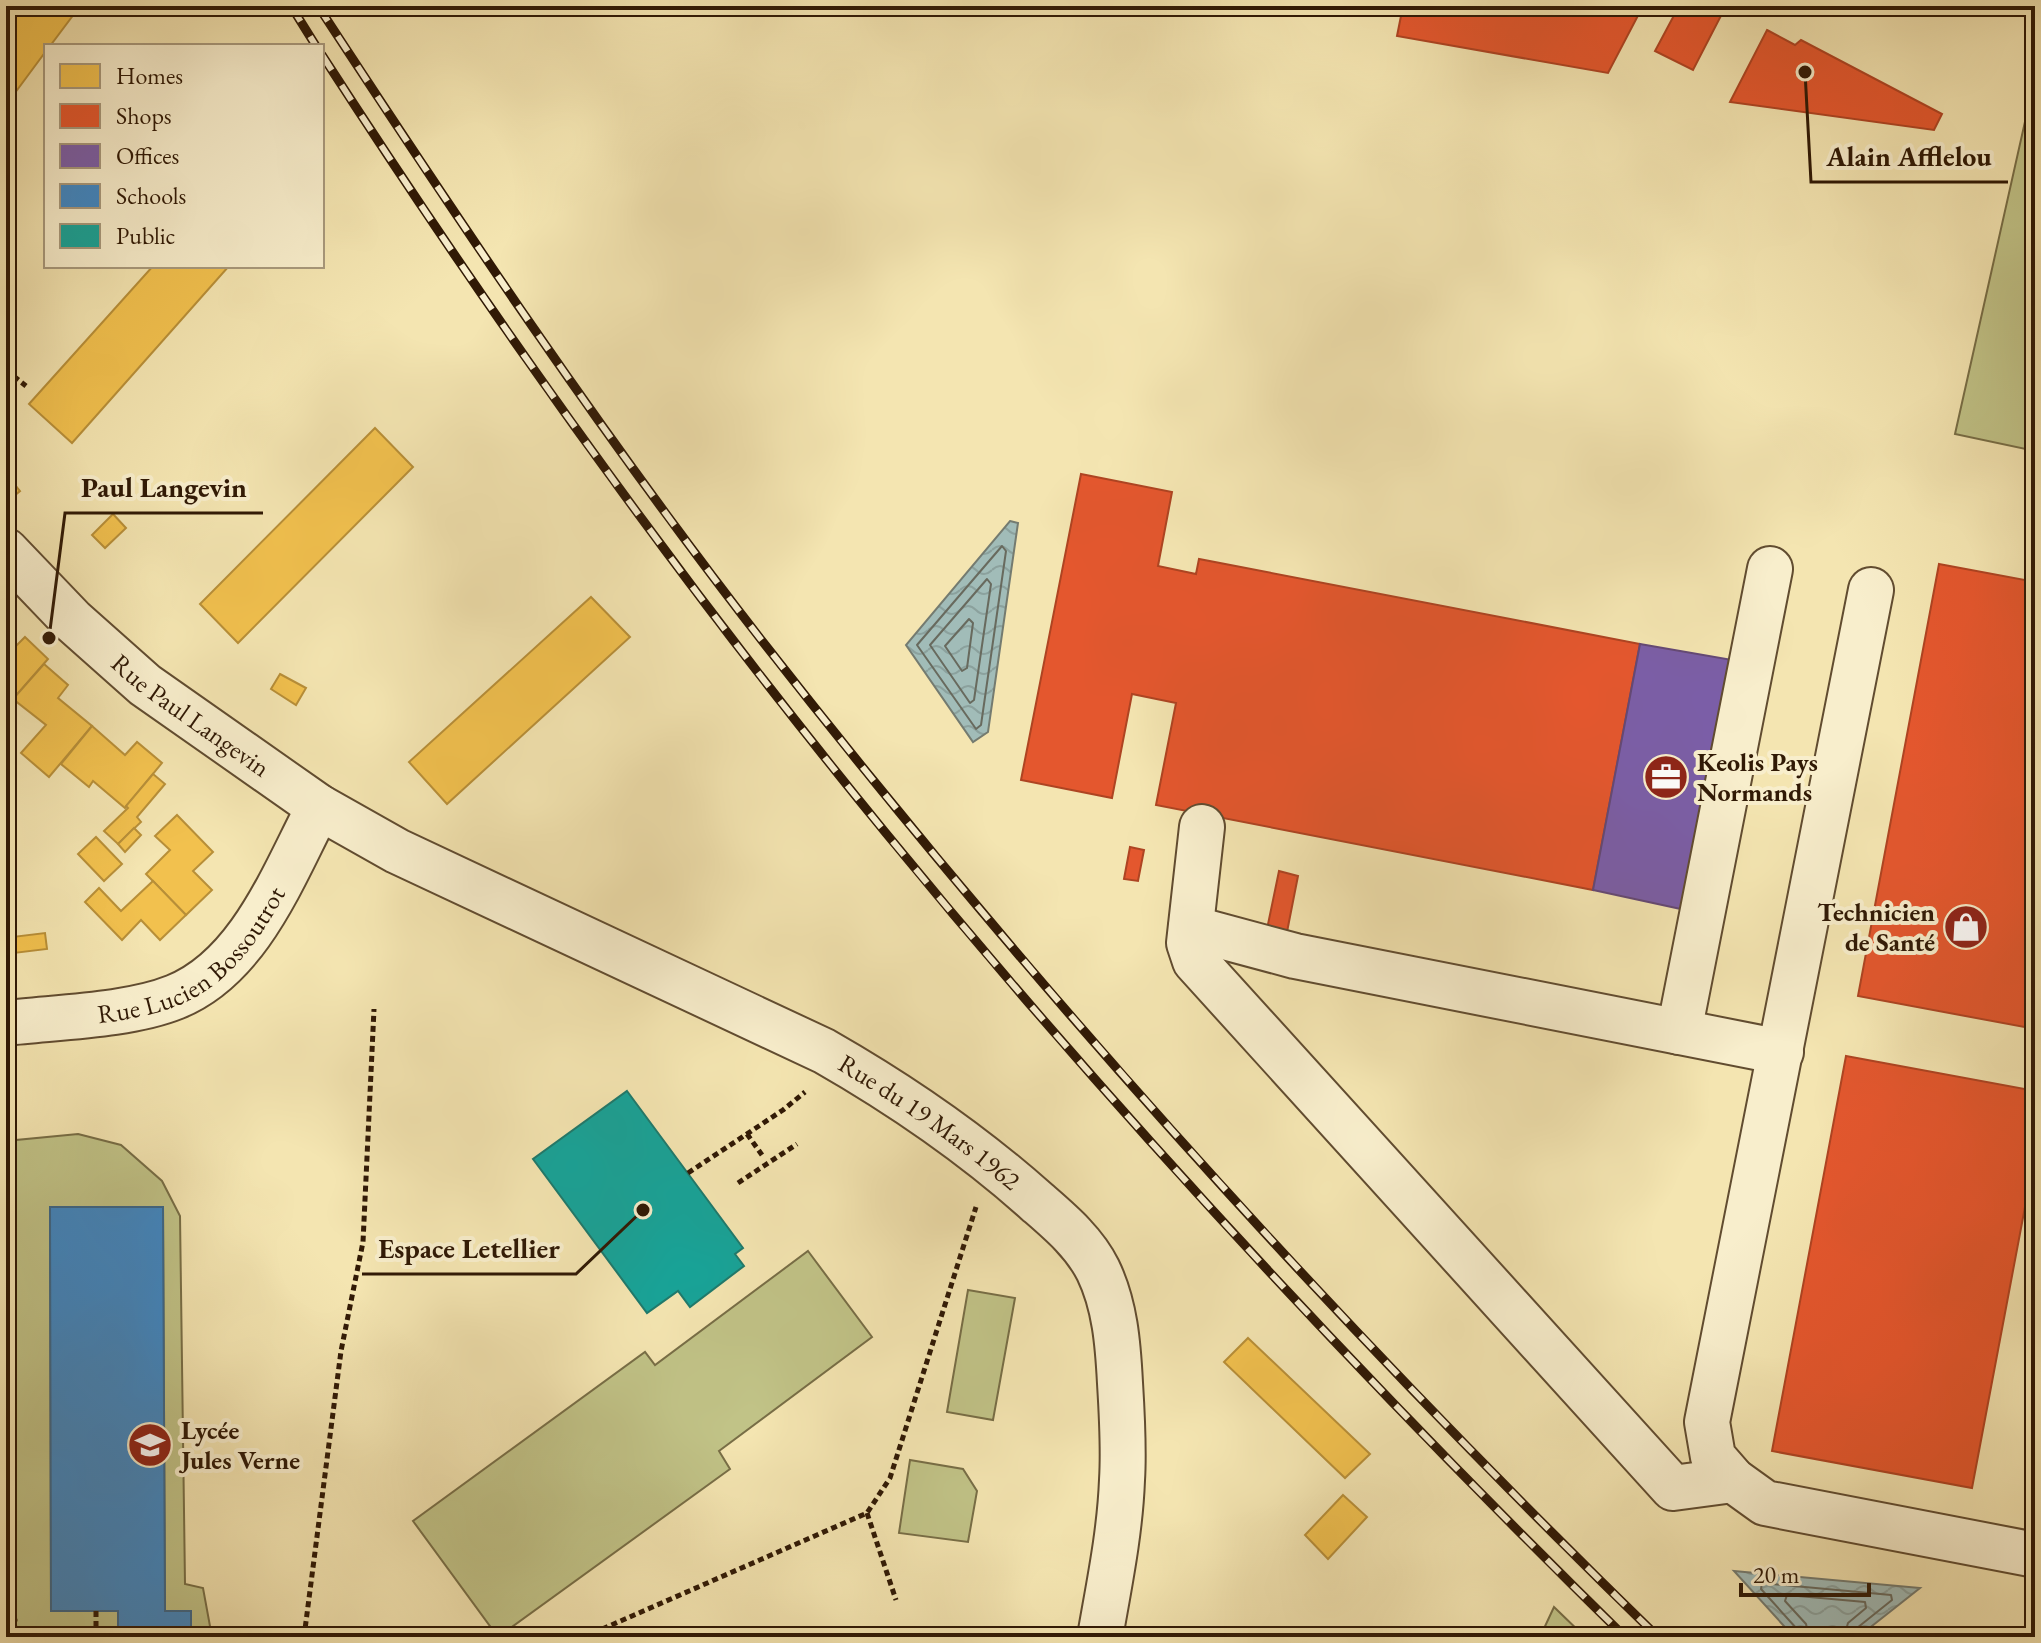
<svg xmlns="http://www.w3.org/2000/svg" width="2041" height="1643" font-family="'EB Garamond',serif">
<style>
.green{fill:#c1c387;stroke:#786e46;stroke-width:2}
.water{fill:url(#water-waves);stroke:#747b70;stroke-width:2}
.homes{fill:#f2c14e;stroke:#b88f38;stroke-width:2}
.shops{fill:#e4572e;stroke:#ae4422;stroke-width:2}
.offices{fill:#7b5ea7;stroke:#644976;stroke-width:2}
.schools{fill:#3f88c5;stroke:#3a678b;stroke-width:2}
.public{fill:#17a398;stroke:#1e7a6c;stroke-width:2}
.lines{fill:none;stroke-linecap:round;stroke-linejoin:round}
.shore{stroke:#686a5e;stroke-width:2}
.minor-casing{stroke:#614c30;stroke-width:48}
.path{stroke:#301905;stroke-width:5;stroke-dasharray:6 4;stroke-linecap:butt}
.minor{stroke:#f8eecc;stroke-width:44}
.rail-casing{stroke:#301905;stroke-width:9}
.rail{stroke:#f8eecc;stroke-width:6;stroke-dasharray:18;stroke-linecap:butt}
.labels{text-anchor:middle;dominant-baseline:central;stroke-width:8;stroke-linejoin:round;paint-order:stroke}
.street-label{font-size:26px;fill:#301905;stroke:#f8eecc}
.poi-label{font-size:26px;font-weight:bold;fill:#301905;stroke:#f8eecc;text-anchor:start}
.leader{fill:none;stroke:#301905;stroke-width:3}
.callout-dot{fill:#301905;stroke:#f8eecc;stroke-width:3}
.callout-label{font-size:28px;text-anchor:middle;font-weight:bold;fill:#301905;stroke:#f8eecc;stroke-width:8;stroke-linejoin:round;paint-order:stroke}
</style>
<defs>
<pattern id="water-waves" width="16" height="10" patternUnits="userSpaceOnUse" patternTransform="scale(2)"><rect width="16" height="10" fill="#a1bcb8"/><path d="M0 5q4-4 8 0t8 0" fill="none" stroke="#8ba19d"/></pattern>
</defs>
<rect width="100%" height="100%" fill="#f4e5b1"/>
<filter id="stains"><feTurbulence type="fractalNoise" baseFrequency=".0025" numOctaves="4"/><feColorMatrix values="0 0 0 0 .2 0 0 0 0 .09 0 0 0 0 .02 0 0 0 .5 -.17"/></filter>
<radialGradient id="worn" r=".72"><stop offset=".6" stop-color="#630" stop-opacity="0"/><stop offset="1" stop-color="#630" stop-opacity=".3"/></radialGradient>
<!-- green -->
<g class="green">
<path d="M 2035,77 L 2035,451 L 1955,434 Z"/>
<path d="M 78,1134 L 121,1145 L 162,1181 L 180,1216 L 185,1584 L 203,1588 L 212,1637 L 191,1637 L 165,1611 L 163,1207 L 50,1207 L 51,1611 L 118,1611 L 118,1637 L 6,1637 L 6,1141 Z"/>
<path d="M 808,1251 L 872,1337 L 719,1451 L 730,1469 L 498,1637 L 413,1521 L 645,1352 L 655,1365 Z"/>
<path d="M 968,1290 L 1015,1298 L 993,1420 L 947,1412 Z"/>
<path d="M 910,1460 L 963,1469 L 977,1491 L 968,1542 L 899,1533 Z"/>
<path d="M 1554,1607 L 1585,1637 L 1540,1637 Z"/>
</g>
<!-- water -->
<g class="water">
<path d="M 1010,521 L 1018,523 L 988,732 L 973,742 L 906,645 Z"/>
<path d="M 1734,1571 L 1920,1588 L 1858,1637 L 1794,1637 Z"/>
</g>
<!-- homes -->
<g class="homes">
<path d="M 9,6 L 80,6 L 50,46 L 46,46 L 46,51 L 6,105 L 6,10 Z"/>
<path d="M 153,266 L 229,266 L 72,443 L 29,404 Z"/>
<path d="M 375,428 L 413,467 L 238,643 L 200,604 Z"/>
<path d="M 7,475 L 20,491 L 13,497 L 6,490 Z"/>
<path d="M 113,514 L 126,528 L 105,548 L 92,535 Z"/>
<path d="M 591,597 L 630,637 L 447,804 L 409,762 Z"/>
<path d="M 25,637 L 48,659 L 6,707 L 6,643 L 13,649 Z"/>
<path d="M 44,664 L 68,685 L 58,698 L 92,726 L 49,777 L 21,753 L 46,725 L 13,699 Z"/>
<path d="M 280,674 L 306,688 L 296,705 L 271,689 Z"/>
<path d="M 92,726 L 125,755 L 137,742 L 162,763 L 125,808 L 93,781 L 89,787 L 61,764 Z"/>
<path d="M 153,774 L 165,784 L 137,817 L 141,822 L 118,844 L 104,831 L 128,808 L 126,806 Z"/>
<path d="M 177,815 L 213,852 L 193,871 L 212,890 L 186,915 L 146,874 L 170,850 L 155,836 Z"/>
<path d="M 134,828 L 141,835 L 125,852 L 118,844 Z"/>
<path d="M 96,837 L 122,864 L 104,881 L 78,854 Z"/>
<path d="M 153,881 L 186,915 L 160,940 L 141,920 L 122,940 L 85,902 L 99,888 L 121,911 Z"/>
<path d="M 6,915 L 9,915 L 14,953 L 6,954 Z"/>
<path d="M 45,933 L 47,949 L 14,953 L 12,937 Z"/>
<path d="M 1248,1338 L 1370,1454 L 1345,1478 L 1224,1362 Z"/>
<path d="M 1343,1495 L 1367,1517 L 1328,1559 L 1305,1535 Z"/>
</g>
<!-- shops -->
<g class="shops">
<path d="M 1403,6 L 1643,6 L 1608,73 L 1397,36 Z"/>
<path d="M 1679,6 L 1726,6 L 1693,70 L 1655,51 Z"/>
<path d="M 1767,30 L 1795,45 L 1801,40 L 1942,114 L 1934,130 L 1730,102 Z"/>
<path d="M 1081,474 L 1172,492 L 1158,566 L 1196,574 L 1199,559 L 1640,644 L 1593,890 L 1156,805 L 1176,703 L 1132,694 L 1112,798 L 1021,780 Z"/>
<path d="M 1939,564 L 2035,582 L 2035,1029 L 1858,996 Z"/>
<path d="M 1130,847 L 1144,850 L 1138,881 L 1124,879 Z"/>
<path d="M 1279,871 L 1298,876 L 1286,937 L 1266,934 Z"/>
<path d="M 1846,1056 L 2035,1091 L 2035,1154 L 1972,1488 L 1772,1451 Z"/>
</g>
<!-- offices -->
<path class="offices" d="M 1640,644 L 1738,661 L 1690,911 L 1593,890 Z"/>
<!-- schools -->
<path class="schools" d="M 50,1207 L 163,1207 L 165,1611 L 191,1611 L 191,1637 L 118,1637 L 118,1611 L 51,1611 Z"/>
<!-- public -->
<path class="public" d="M 627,1091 L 743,1248 L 735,1254 L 744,1266 L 690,1307 L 678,1291 L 647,1313 L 533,1159 Z"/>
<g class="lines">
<!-- shore -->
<g class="shore">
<path d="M 1002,546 L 1006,551 L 981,725 L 976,729 L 917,645 Z"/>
<path d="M 987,579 L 991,584 L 974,700 L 970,703 L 930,645 Z"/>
<path d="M 969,619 L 973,623 L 967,668 L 962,671 L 945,646 Z"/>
<path d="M 1799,1637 L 1797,1629 L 1761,1589 L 1762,1583 L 1891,1595 L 1892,1600 L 1857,1628 L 1854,1637"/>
<path d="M 1809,1637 L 1806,1624 L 1785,1601 L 1787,1595 L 1865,1602 L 1866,1608 L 1848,1623 L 1844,1637"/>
</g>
<!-- minor casing -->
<g class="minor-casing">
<g id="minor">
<path id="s1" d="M 6,551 L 73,621 L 145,685 L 319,807 L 397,851 L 824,1051 C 901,1095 971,1143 1037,1202 C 1060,1222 1084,1242 1098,1270 C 1115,1305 1118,1344 1120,1383 C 1122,1415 1124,1448 1122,1480 C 1120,1533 1109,1585 1100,1637"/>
<path d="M 1871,590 L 1707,1422 L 1713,1457 L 1733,1480 L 1765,1503 L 2035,1555"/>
<path d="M 1202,827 L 1189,943 L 1195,961 L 1673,1488 L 1733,1480"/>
<path d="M 1191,928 L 1295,956 L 1781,1052"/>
<path id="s2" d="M 6,1023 C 57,1017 128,1016 175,997 C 250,967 284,873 319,807"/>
<path d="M 1679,1032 L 1770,569"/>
</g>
</g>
<!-- path -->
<g class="path">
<path d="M 6,370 L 26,386"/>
<path d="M 747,1134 L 762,1155"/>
<path d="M 688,1173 L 783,1110 L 805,1092"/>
<path d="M 738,1183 L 797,1144"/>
<path d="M 867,1513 L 896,1600"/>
<path d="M 6,1597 L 15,1620 L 14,1637"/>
<path d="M 96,1611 L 96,1637"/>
<path d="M 304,1637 L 341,1351 L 363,1242 L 374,1009"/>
<path d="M 584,1637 L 867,1513 L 890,1478 L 976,1207"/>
</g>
<!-- minor -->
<use href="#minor" class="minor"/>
<!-- rail casing -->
<g class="rail-casing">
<g id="rail">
<path d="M 291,6 L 316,46"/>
<path d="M 318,6 C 460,223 604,438 763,642 C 1036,991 1340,1328 1658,1637"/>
<path d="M 322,55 C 495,323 682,584 885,832 C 1116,1114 1365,1382 1625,1637"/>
</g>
</g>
<!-- rail -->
<use href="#rail" class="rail"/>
</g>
<!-- icons -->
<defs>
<g id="office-disc" transform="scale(2.3)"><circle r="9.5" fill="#8f2418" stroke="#f8eecc"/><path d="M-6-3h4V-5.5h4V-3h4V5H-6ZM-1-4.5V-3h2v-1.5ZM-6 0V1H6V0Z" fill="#fff"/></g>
<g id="shop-disc" transform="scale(2.3)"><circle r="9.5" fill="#8f2418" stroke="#f8eecc"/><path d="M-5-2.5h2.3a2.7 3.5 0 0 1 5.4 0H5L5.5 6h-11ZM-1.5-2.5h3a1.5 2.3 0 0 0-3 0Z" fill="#fff"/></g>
<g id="school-disc" transform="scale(2.3)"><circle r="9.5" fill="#8f2418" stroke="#f8eecc"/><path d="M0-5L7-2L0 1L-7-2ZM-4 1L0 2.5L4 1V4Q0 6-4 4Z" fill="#fff"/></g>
</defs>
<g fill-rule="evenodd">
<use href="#office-disc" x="1666" y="777"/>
<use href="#shop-disc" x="1966" y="927"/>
<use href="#school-disc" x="150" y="1445"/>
</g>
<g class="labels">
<!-- street labels -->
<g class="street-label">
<text stroke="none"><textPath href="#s1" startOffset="248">Rue Paul Langevin</textPath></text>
<text stroke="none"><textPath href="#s2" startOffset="208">Rue Lucien Bossoutrot</textPath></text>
<text stroke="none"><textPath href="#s1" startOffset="1094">Rue du 19 Mars 1962</textPath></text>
</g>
<!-- poi labels -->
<g class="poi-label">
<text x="1697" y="762">Keolis Pays<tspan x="1697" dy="30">Normands</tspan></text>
<text x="1935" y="912" text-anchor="end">Technicien<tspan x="1935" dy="30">de Santé</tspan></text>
<text x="181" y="1430">Lycée<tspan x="181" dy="30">Jules Verne</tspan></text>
</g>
</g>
<!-- callouts -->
<path class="leader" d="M1805 72L1811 182H2008M49 638L65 513H263M643 1210L576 1274H362"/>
<g class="callout-dot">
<circle cx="1805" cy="72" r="8"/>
<circle cx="49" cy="638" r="8"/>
<circle cx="643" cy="1210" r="8"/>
</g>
<g class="callout-label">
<text x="1909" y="166">Alain Afflelou</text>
<text x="164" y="497">Paul Langevin</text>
<text x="469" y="1258">Espace Letellier</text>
</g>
<!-- margin -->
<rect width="2041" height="1643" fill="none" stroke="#f4e5b1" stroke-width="32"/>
<rect x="8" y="8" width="2025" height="1627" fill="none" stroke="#301905" stroke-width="4"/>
<rect x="16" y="16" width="2009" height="1611" fill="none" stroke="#301905" stroke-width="2"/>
<!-- legend -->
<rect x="44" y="44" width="280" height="224" fill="#f8eecc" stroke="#a8997c" stroke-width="2"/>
<rect x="60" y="64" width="40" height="24" fill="#f2c14e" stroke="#a8997c" stroke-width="2"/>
<text x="116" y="84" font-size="24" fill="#301905">Homes</text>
<rect x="60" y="104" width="40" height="24" fill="#e4572e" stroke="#a8997c" stroke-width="2"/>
<text x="116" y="124" font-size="24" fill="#301905">Shops</text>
<rect x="60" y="144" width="40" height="24" fill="#7b5ea7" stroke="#a8997c" stroke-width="2"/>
<text x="116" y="164" font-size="24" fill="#301905">Offices</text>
<rect x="60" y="184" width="40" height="24" fill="#3f88c5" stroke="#a8997c" stroke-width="2"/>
<text x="116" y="204" font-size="24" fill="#301905">Schools</text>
<rect x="60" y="224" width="40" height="24" fill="#17a398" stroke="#a8997c" stroke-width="2"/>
<text x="116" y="244" font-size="24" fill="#301905">Public</text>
<!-- scale -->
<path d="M1741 1583v12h128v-12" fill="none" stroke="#301905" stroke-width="4"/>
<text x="1753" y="1583" font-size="24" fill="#301905" stroke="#f8eecc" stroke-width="6" paint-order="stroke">20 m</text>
<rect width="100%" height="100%" filter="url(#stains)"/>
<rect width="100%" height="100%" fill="url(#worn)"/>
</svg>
